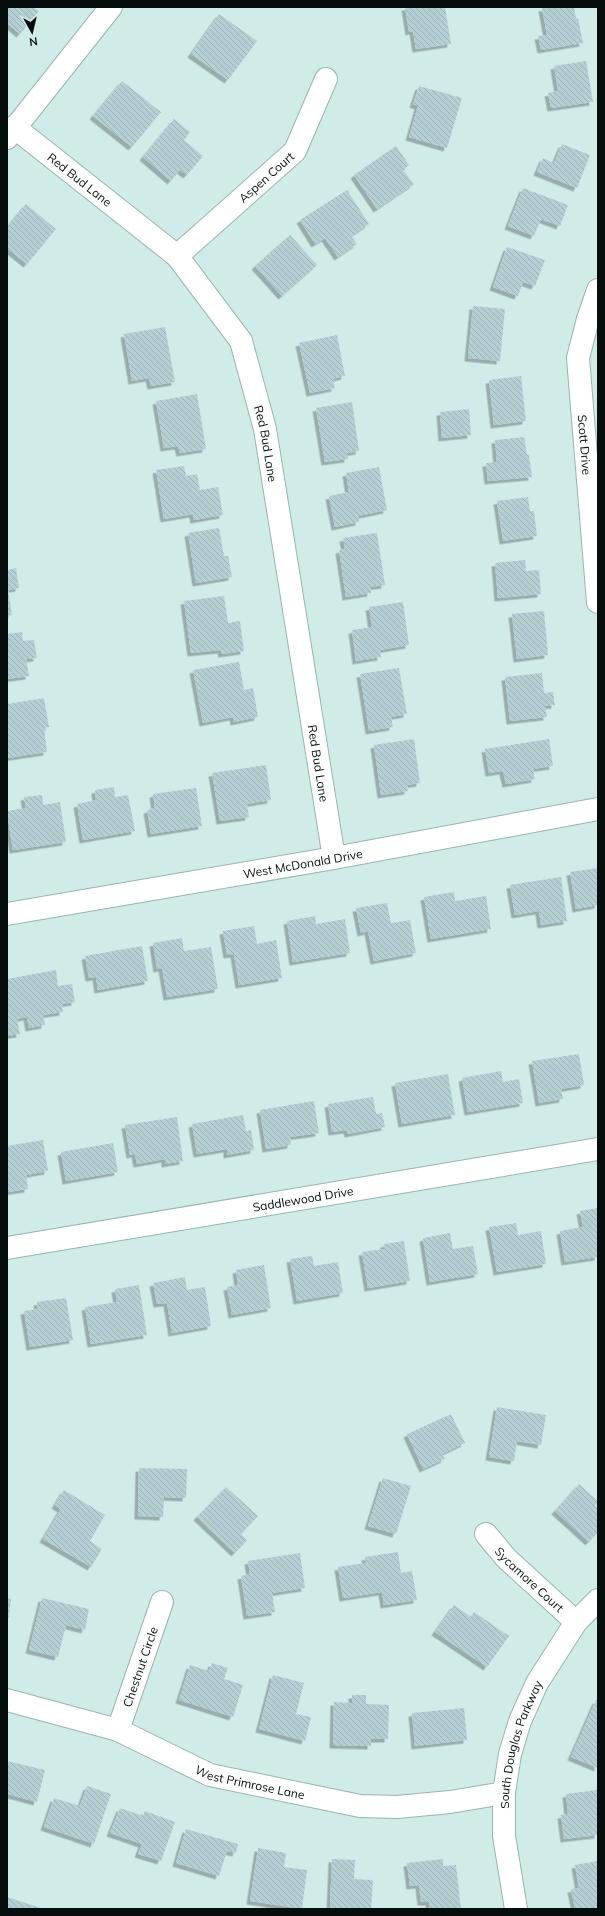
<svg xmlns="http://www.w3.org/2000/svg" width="605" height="1916" font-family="Mulish,sans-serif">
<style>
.building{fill:url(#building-back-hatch);filter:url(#shadow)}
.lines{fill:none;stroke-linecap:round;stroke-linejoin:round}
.minor-casing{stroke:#98b4b1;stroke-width:24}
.minor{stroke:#fff;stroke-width:22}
.labels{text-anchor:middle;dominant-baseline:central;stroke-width:3;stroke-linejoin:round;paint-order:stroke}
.street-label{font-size:12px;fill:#050e0d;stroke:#cfece9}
</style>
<defs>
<pattern id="building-back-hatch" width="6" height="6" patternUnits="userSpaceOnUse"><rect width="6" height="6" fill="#b5d0d5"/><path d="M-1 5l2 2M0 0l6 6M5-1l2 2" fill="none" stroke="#9ab1b6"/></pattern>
<filter id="shadow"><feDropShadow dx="-3.5" dy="3.5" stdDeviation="0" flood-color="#0004"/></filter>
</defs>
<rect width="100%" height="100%" fill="#cfece9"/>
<!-- building -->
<g class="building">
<path d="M 7,7 L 33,7 L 39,11 L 20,34 L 7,23 Z"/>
<path d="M 405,7 L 445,7 L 451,44 L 416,49 L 413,31 L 409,32 Z"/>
<path d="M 551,7 L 574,7 L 576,19 L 578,18 L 583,43 L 541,50 L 538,36 L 547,35 L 542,8 Z"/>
<path d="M 219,14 L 257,41 L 228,80 L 191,54 Z"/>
<path d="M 586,61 L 593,102 L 551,108 L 548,93 L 558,91 L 554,66 Z"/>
<path d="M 122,81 L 161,112 L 132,147 L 93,116 Z"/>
<path d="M 419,86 L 462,98 L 447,148 L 409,137 L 418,106 L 413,104 Z"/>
<path d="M 174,119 L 190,132 L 184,140 L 203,156 L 187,175 L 180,170 L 171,181 L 143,157 Z"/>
<path d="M 562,144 L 590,155 L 577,188 L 537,172 L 543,158 L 554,163 Z"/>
<path d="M 396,146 L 409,165 L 403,170 L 414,184 L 377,209 L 354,175 Z"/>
<path d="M 523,188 L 568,205 L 560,226 L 541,219 L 534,236 L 508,226 Z"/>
<path d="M 347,190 L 369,224 L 351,236 L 357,244 L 338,257 L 325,238 L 315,244 L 300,220 Z"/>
<path d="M 26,204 L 56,229 L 27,264 L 7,248 L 7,227 Z"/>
<path d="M 290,235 L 317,265 L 282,296 L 255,266 Z"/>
<path d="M 507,247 L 545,260 L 535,286 L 523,282 L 518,296 L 493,287 Z"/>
<path d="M 473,306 L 505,309 L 500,361 L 468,358 Z"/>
<path d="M 165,327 L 175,382 L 151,386 L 149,378 L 132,381 L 124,334 Z"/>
<path d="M 337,335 L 345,376 L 333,379 L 335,388 L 310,393 L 299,343 Z"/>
<path d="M 521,376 L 526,421 L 494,425 L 489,380 Z"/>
<path d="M 197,394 L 206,449 L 180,453 L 178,446 L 164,448 L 156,401 Z"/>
<path d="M 352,402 L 359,451 L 347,453 L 348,459 L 325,462 L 316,408 Z"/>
<path d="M 469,409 L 471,435 L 442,438 L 440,412 Z"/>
<path d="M 524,437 L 527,455 L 529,455 L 532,477 L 488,481 L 486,463 L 497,462 L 495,440 Z"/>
<path d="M 184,466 L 186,476 L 197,474 L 200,490 L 218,487 L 223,515 L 194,520 L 193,514 L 164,519 L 156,470 Z"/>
<path d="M 379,467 L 387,510 L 358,516 L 359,522 L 335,527 L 329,496 L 349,492 L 346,473 Z"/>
<path d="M 528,497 L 530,511 L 534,511 L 537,536 L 503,541 L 497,501 Z"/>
<path d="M 219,528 L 224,556 L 228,556 L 232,577 L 196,583 L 188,533 Z"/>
<path d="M 377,533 L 385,585 L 370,587 L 371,593 L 346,597 L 339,550 L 345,549 L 343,538 Z"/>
<path d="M 525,560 L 526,571 L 539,570 L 541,594 L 498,598 L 495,563 Z"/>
<path d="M 16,568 L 19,588 L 8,590 L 12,615 L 7,616 L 7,570 Z"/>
<path d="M 224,596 L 228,623 L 240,621 L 244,651 L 222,654 L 221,650 L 191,653 L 184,601 Z"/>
<path d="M 403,602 L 409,645 L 380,650 L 381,657 L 356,661 L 352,630 L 372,627 L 369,607 Z"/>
<path d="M 544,611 L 548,655 L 517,659 L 512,614 Z"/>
<path d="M 22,632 L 23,641 L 34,640 L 37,658 L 26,659 L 29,676 L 7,679 L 7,634 Z"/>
<path d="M 239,662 L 244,690 L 253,688 L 258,717 L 234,722 L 233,717 L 203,723 L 193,670 Z"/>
<path d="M 399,668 L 407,714 L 391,717 L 393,727 L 369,731 L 360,674 Z"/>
<path d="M 542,673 L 544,693 L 553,692 L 555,705 L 545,706 L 547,717 L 510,721 L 505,677 Z"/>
<path d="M 44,698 L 49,727 L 44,728 L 47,752 L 7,758 L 7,704 Z"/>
<path d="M 414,739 L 420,783 L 407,785 L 408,791 L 381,795 L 374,745 Z"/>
<path d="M 549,739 L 553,766 L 533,769 L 535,779 L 506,784 L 503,771 L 489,773 L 485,749 Z"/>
<path d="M 266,765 L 271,800 L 247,804 L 249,817 L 220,821 L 212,773 Z"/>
<path d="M 114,787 L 115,797 L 128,795 L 135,831 L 83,840 L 77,804 L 96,800 L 95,790 Z"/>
<path d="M 196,788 L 202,826 L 151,834 L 147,810 L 155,808 L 153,794 Z"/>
<path d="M 42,795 L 43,805 L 60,802 L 66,842 L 13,850 L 7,811 L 26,808 L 24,797 Z"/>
<path d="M 598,868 L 598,905 L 576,909 L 570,872 Z"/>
<path d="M 561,877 L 567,921 L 541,925 L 539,911 L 515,915 L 510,885 Z"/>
<path d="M 454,892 L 455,901 L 486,896 L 491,929 L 431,939 L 424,897 Z"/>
<path d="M 387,903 L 391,923 L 410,920 L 416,953 L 374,961 L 368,931 L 361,933 L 356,908 Z"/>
<path d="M 315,916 L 316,924 L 345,919 L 350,953 L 293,962 L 287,921 Z"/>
<path d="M 254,926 L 257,944 L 276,940 L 282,978 L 239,985 L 234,954 L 227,955 L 223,931 Z"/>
<path d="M 182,938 L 184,951 L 211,947 L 218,989 L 167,997 L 162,968 L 157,969 L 153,943 Z"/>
<path d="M 142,946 L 148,981 L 98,990 L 96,977 L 89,978 L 85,956 Z"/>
<path d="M 56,970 L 58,986 L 72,984 L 75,1002 L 62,1004 L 63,1012 L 43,1015 L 45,1025 L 29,1028 L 27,1017 L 17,1019 L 20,1034 L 7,1036 L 7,979 Z"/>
<path d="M 579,1054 L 584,1085 L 561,1089 L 563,1099 L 539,1103 L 532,1061 Z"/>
<path d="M 501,1071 L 503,1082 L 519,1079 L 523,1103 L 468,1112 L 462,1078 Z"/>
<path d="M 448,1074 L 455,1115 L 402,1124 L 395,1083 Z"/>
<path d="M 373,1097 L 376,1114 L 382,1113 L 385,1127 L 348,1134 L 347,1130 L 332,1132 L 328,1104 Z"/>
<path d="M 314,1101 L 319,1133 L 290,1137 L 291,1145 L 266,1149 L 260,1110 Z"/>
<path d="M 243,1115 L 246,1131 L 251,1130 L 254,1150 L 227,1155 L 227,1149 L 197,1154 L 192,1124 Z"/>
<path d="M 177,1117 L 183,1161 L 165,1164 L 165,1159 L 137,1164 L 135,1154 L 130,1155 L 125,1125 Z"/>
<path d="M 43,1140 L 48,1171 L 26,1175 L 28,1189 L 7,1192 L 7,1146 Z"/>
<path d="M 113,1143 L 118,1172 L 66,1181 L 61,1152 Z"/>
<path d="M 598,1208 L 598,1257 L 565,1262 L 560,1231 L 583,1227 L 580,1211 Z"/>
<path d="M 516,1223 L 518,1235 L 541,1231 L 546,1264 L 497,1272 L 489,1227 Z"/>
<path d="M 450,1233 L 453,1249 L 473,1246 L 478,1274 L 430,1282 L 423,1238 Z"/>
<path d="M 404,1241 L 410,1281 L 368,1288 L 362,1252 L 384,1249 L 384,1244 Z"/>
<path d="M 312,1256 L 314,1266 L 338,1262 L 343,1293 L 297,1301 L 290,1259 Z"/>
<path d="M 264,1265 L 271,1308 L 232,1315 L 227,1287 L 238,1285 L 236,1270 Z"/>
<path d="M 185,1277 L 187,1290 L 205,1287 L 211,1326 L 172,1333 L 167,1303 L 157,1304 L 153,1283 Z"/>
<path d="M 139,1285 L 147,1335 L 91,1344 L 85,1307 L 117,1302 L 115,1289 Z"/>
<path d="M 66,1298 L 73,1340 L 30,1347 L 24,1311 L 38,1309 L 37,1302 Z"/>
<path d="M 497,1407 L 546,1415 L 541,1445 L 517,1441 L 514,1461 L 489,1457 Z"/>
<path d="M 451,1414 L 465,1443 L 442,1454 L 445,1459 L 423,1469 L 407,1434 Z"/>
<path d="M 139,1468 L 187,1469 L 186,1498 L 164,1497 L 163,1517 L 138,1516 Z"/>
<path d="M 383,1478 L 411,1486 L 396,1534 L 368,1526 Z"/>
<path d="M 579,1484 L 598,1501 L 595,1506 L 598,1509 L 598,1532 L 589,1542 L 555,1511 Z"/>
<path d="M 226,1487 L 258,1516 L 241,1534 L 247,1540 L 235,1553 L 197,1517 Z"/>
<path d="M 64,1490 L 105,1515 L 90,1541 L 102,1549 L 91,1567 L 43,1539 L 61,1509 L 55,1505 Z"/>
<path d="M 398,1552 L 401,1573 L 412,1571 L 417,1600 L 384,1605 L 382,1592 L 343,1598 L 338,1567 L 366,1563 L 365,1557 Z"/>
<path d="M 300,1553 L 305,1588 L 272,1593 L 275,1612 L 247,1616 L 241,1576 L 250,1574 L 248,1561 Z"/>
<path d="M 7,1598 L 11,1599 L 8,1622 L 7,1622 Z"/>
<path d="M 42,1598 L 89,1609 L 85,1630 L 66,1625 L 58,1657 L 29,1650 Z"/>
<path d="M 454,1605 L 471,1617 L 474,1612 L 509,1636 L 487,1667 L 435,1632 Z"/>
<path d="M 212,1663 L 228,1668 L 224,1679 L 243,1685 L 233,1717 L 179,1700 L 190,1665 L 209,1671 Z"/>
<path d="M 273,1675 L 304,1683 L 296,1714 L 311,1717 L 305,1741 L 259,1729 Z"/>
<path d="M 352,1695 L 366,1695 L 366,1704 L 389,1705 L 388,1739 L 371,1739 L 371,1746 L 333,1745 L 334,1702 L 352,1703 Z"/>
<path d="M 596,1700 L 598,1701 L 598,1768 L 571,1757 Z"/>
<path d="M 464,1708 L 467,1740 L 415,1746 L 412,1713 Z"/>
<path d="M 7,1761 L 45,1770 L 37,1802 L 7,1794 Z"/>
<path d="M 87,1786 L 111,1794 L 94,1844 L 44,1827 L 54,1798 L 80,1806 Z"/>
<path d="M 597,1790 L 598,1835 L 564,1839 L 561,1815 L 568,1814 L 566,1794 Z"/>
<path d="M 120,1808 L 143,1816 L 145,1811 L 175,1822 L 161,1861 L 138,1854 L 142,1844 L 110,1833 Z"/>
<path d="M 186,1829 L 238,1844 L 236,1853 L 227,1851 L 219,1876 L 176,1863 Z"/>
<path d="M 258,1848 L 286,1853 L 284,1867 L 307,1870 L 302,1909 L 250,1901 Z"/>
<path d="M 332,1859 L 355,1860 L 354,1879 L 373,1880 L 371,1909 L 330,1909 Z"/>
<path d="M 443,1859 L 443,1866 L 456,1865 L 461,1909 L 430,1909 L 429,1902 L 421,1902 L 419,1885 L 410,1886 L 407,1863 Z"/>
<path d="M 598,1861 L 598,1908 L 575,1909 L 571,1889 L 579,1888 L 575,1865 Z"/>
<path d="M 7,1897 L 44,1909 L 7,1909 Z"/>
</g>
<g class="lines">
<!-- minor casing -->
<g class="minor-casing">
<g id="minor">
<path id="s1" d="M 14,127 L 177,256 L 241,341 L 265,429 L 334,858"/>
<path d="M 7,138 L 111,7"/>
<path id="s2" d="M 177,256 L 295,151 L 326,79"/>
<path id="s3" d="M 598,290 L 588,319 L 578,358 L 598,602"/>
<path id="s4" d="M 7,914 L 334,858 L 598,809"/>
<path id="s5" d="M 7,1248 L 598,1149"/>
<path id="s6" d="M 486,1534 L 506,1558 L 576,1622"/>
<path id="s7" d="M 7,1700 L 118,1730 L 210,1775 L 360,1806 L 397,1807 L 450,1802 L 504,1793"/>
<path id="s8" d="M 118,1730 L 162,1602"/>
<path id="s9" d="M 516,1909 L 504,1836 L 504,1793 L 510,1754 L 520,1721 L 537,1683 L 576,1622 L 598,1600"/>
</g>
</g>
<!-- minor -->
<use href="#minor" class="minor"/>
</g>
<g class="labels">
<!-- street labels -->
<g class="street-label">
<text stroke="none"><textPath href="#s2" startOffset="119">Aspen Court</textPath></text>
<text stroke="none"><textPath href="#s1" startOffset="84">Red Bud Lane</textPath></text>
<text stroke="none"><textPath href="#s1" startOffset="420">Red Bud Lane</textPath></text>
<text stroke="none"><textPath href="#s3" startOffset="158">Scott Drive</textPath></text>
<text stroke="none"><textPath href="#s1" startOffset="744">Red Bud Lane</textPath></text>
<text stroke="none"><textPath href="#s4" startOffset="300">West McDonald Drive</textPath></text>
<text stroke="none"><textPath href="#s5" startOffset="300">Saddlewood Drive</textPath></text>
<text stroke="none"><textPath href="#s6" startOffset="63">Sycamore Court</textPath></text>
<text stroke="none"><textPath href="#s8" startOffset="67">Chestnut Circle</textPath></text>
<text stroke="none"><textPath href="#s9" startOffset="168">South Douglas Parkway</textPath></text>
<text stroke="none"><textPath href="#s7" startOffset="258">West Primrose Lane</textPath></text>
</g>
</g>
<!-- border -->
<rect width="605" height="1916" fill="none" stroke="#050e0d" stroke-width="16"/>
<!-- north arrow -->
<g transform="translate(32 32) rotate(172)" stroke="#cfece9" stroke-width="3" paint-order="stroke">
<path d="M0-3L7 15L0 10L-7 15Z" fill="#050e0d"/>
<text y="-6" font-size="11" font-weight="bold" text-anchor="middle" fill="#050e0d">N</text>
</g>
</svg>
